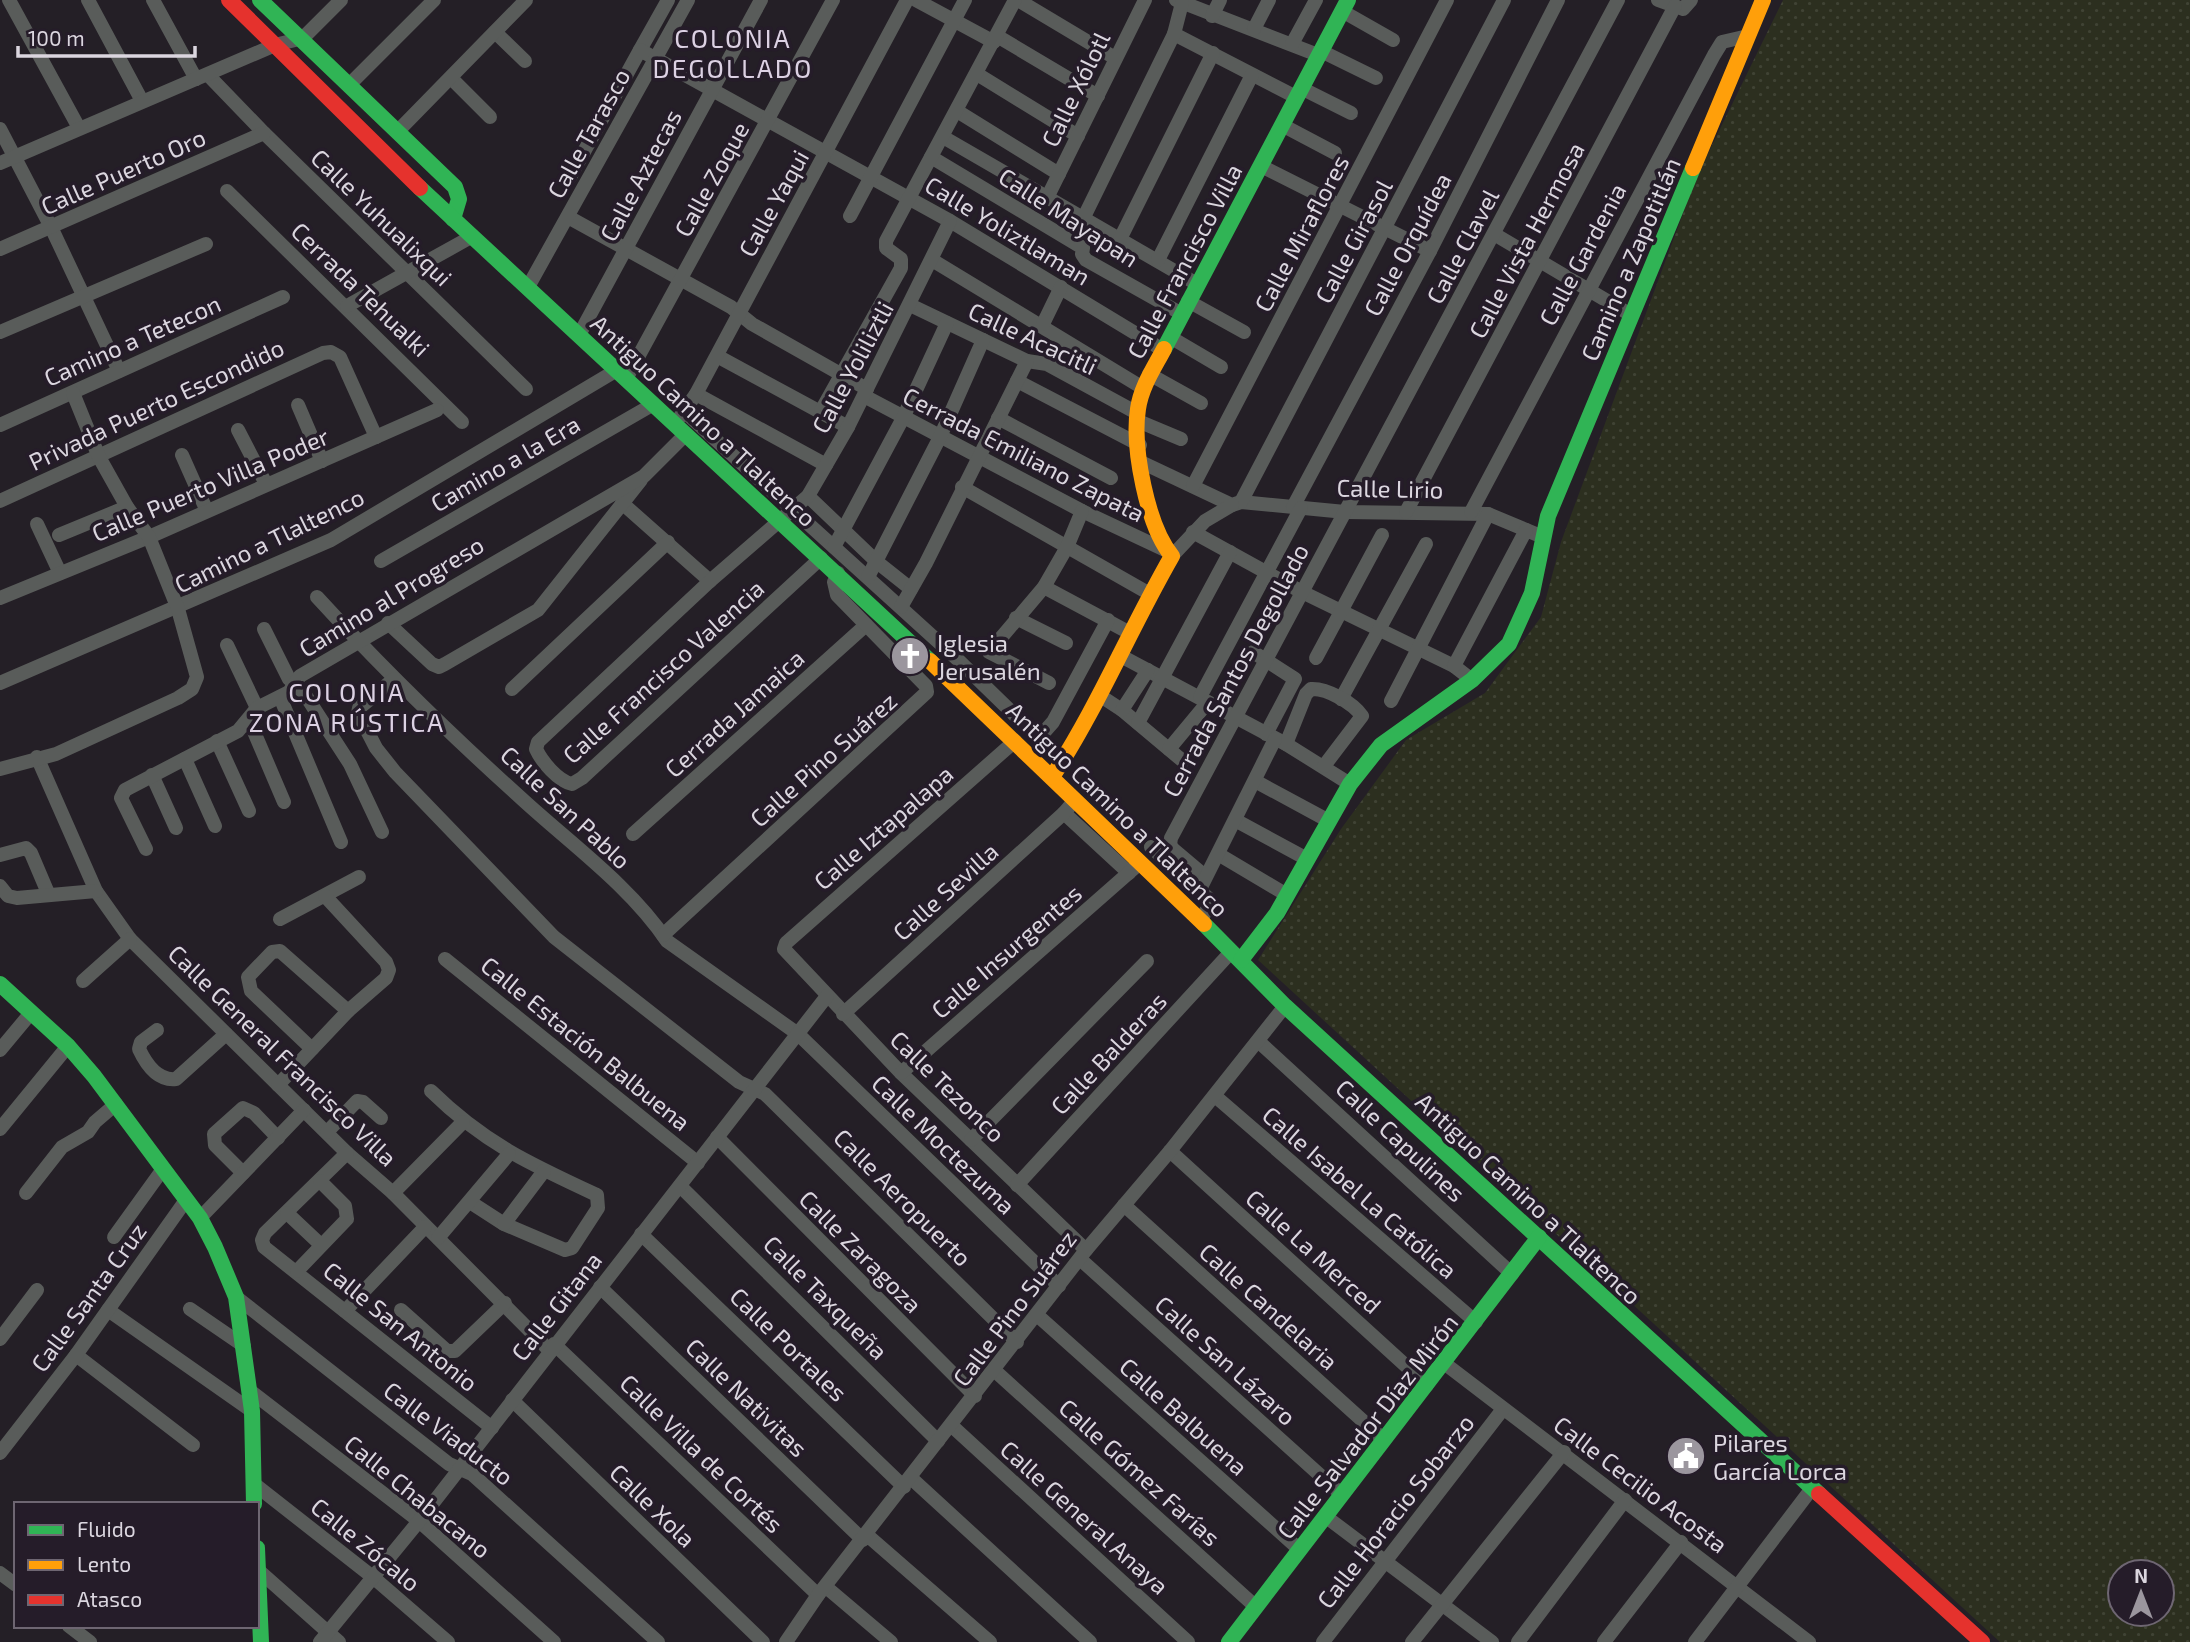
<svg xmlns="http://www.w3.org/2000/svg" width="2190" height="1642" font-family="'Exo 2',sans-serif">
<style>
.grass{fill:url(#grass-dots);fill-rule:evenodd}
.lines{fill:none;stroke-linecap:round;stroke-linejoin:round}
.street{stroke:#595c5a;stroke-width:14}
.fast{stroke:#30b455;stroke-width:16}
.slow{stroke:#ff9f0a;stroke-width:16}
.jam{stroke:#e5322d;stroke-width:16}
.labels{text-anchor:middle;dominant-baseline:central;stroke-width:7;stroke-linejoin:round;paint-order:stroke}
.street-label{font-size:24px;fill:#dbd6df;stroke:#251c29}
.poi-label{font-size:24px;fill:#dbd6df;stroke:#251c29;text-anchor:start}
.neighbourhood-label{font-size:26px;letter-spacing:2px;fill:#dcd1e3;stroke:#251c29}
</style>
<defs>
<pattern id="grass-dots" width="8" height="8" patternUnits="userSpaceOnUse" patternTransform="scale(1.75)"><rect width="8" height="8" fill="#2c2f1f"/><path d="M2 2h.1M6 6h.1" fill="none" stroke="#404334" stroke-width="1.8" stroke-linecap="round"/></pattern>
</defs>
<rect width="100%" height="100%" fill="#241f26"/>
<!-- grass -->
<path class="grass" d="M 1783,0 L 2190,0 L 2190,1642 L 2000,1642 L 1258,960 L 1341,829 L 1406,740 L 1485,693 L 1541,617 L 1561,542 L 1697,176 ZM 2120,1572 L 2162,1572 L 2162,1614 L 2120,1614 Z"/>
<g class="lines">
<!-- street -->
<g class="street">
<path d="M 9,0 L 79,128"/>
<path d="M 88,0 L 142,101"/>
<path d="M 153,0 L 196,79"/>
<path d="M 916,0 L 994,42"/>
<path d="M 1018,0 L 1115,58"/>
<path d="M 1176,0 L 1318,55"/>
<path d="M 1658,0 L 1683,9 L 1691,0"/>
<path d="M 1342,11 L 1393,40"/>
<path d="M 1212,16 L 1220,0"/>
<path d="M 1254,29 L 1269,0"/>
<path d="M 495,32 L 525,61"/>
<path d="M 1174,34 L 1296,97"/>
<path d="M 997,36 L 1098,96"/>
<path d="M 1292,44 L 1316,0"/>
<path d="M 640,50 L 668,0"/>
<path d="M 1321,51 L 1376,78"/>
<path d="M 977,74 L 1078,136"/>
<path d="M 208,75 L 264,133 L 526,389"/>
<path d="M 451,78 L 490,117"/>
<path d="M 349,85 L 434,0"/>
<path d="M 1301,88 L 1351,113"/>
<path d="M 957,111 L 1059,174"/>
<path d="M 1282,125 L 1335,153"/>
<path d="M 0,129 L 51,227 L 119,371"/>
<path d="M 398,131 L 526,0"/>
<path d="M 943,137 L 1197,284"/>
<path d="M 931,157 L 1083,248 L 1082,254 L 1086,260 L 1182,314"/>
<path d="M 0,163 L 275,45 L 303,38 L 341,0"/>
<path d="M 1261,166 L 1430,251"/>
<path d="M 570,177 L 640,50 L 950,221 L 1163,350"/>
<path d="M 227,191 L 462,422"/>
<path d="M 1047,198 L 1145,0"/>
<path d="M 850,216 L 965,0"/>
<path d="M 568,217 L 731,307 L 752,324 L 867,389"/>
<path d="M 1082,221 L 1174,34 L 1182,3"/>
<path d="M 1494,234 L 1631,315"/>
<path d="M 1120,239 L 1213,53"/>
<path d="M 0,249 L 264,133"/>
<path d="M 932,260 L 1143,388"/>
<path d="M 1158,260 L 1252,75"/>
<path d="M 528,287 L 688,0"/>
<path d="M 1188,301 L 1244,332"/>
<path d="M 910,305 L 1027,361 L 1047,364 L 1137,413"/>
<path d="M 347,306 L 471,237"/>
<path d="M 1043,324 L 1061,287"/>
<path d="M 0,332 L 206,244"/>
<path d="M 579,335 L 761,0"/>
<path d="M 1170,337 L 1221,367"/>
<path d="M 717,356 L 848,427"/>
<path d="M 1149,374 L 1201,403"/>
<path d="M 626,379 L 833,0"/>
<path d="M 1017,381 L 1140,445"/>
<path d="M 696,394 L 826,465"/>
<path d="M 864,396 L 1082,511 L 1165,550"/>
<path d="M 298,405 L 322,461"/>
<path d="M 821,411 L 901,268 L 901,259 L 886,248 L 886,241 L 1015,0"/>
<path d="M 685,412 L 954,656 L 1063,762"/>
<path d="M 680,417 L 696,394 L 907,0"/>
<path d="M 998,418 L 1111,478"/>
<path d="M 1138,421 L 1181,439"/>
<path d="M 0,425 L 283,297"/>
<path d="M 238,430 L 266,484"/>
<path d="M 182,455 L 206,509"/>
<path d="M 1143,463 L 1232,505 L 1241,502 L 1345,512 L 1488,514 L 1543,537"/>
<path d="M 1193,486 L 1447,0"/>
<path d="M 962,487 L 1150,594"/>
<path d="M 808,496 L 877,562 L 911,589"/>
<path d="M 0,501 L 323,353 L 331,352 L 340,357 L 376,437"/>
<path d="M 1241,502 L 1504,0"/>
<path d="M 622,503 L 710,581"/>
<path d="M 1293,507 L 1430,251 L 1558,0"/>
<path d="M 1406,512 L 1675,6"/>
<path d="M 1471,512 L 1714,55 L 1722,42 L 1748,36"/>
<path d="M 37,524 L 60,573"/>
<path d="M 1193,532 L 1302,592 L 1454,666 L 1472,680"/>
<path d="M 59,535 L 127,507"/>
<path d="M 834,547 L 903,418 L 947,323"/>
<path d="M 1172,556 L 1205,521 L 1232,505"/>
<path d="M 821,558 L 582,778 L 572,784 C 558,781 542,762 536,749 L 538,742 L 710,581 L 808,496 L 848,427 L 950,221"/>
<path d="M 381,561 L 652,405"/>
<path d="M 868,577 L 940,437 L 983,340"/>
<path d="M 1044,587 L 1130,633"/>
<path d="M 317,597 C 382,668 451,735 522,799 C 571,844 630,886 667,941 L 798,1034 L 1059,1286"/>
<path d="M 0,598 L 149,537 L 437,410"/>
<path d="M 901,607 L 926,563 L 1027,361"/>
<path d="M 1016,618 L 1066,643"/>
<path d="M 388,623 L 432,664 L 439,667 L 445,664 L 538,610 L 641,480"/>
<path d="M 264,629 L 289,679 L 304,693 L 350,764 L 382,832"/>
<path d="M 227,645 L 257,708"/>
<path d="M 1253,652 L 1295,679 L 1266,734"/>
<path d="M 1119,655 L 1286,744 L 1350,784"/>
<path d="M 1316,658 L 1382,535"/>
<path d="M 1454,666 L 1526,530"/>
<path d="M 394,679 L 359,708 L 358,713 L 376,748 L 395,772 L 554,937 L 739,1082 L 765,1094 L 1017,1342"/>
<path d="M 0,683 L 331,540 L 617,370"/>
<path d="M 1049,683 L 989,652 L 1044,587 L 1067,547 L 1082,511"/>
<path d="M 512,689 L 668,542"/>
<path d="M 1099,695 L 1122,710 L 1183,761"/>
<path d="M 280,697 L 341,842"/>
<path d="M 1200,697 L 1301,508"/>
<path d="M 1341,699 L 1426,544"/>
<path d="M 1391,701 L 1488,514"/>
<path d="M 1122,710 L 1148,670"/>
<path d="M 249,720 L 284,802"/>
<path d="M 1138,723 L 1230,552"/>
<path d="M 1038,739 L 1053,722 L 1108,620"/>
<path d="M 217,741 L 249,811"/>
<path d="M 1015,741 L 786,943 L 784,949 L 901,1073 L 1086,1250"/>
<path d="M 1286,744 L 1306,694 L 1311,689 C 1327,688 1353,703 1362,716 L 1324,766"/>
<path d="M 1169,749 L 1208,702"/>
<path d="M 37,757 L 96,891 L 130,939 L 347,1153 L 393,1193 L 549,1350"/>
<path d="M 185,759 L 215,826"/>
<path d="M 0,769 L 56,754 L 178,698 L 192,689 L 197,677 L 178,609 L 149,537 L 127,507 L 99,457 L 73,393"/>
<path d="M 152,775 L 176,828"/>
<path d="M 1255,781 L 1329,821"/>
<path d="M 1064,813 L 1129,873"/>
<path d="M 1235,820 L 1307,859"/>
<path d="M 633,834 L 866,625"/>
<path d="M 1151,847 L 1208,898 L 1210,905 L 1201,919"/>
<path d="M 146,849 L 121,798 L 125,790 L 238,731 L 257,708 L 289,692 L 300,676 L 644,476 L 685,435"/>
<path d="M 1218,854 L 1287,895"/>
<path d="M 0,855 L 26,848 L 31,853 L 48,893"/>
<path d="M 1205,876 L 1173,849 L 1170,845 L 1171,838 L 1618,0"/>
<path d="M 0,886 L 8,896 L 17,898 L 96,891"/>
<path d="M 1200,889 L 1275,739"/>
<path d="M 280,919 L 359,877"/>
<path d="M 663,935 L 927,692 L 926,686 L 837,595 L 834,582 L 838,573"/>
<path d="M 445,959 L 698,1163"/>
<path d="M 83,981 L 130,939"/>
<path d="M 843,1014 L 1064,813 L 1075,800"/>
<path d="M 157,1030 L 141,1042 L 139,1049 C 146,1064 158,1081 176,1079 L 226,1034"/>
<path d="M 1258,1041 L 1512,1274"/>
<path d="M 312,1049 L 251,991 L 248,977 L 272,952 L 280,951 L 348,1011"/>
<path d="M 0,1050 L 30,1014"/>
<path d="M 901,1073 L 1140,863"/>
<path d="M 278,1085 L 348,1011 L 386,978 L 389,970 L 386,962 L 325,896"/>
<path d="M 431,1091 C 484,1143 530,1164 597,1195 L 598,1208 L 572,1248 L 565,1250 L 504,1224 L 470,1202"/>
<path d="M 1215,1096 L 1476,1322"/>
<path d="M 0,1129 L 68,1046"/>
<path d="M 327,1132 L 357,1101 L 363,1102 L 381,1118"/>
<path d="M 717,1137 L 975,1396"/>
<path d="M 971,1140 L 1147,961"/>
<path d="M 1170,1151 L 1427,1385"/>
<path d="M 347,1153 L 265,1233 L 262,1240 L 264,1247 L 492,1428"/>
<path d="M 243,1173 L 215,1145 L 214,1134 L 243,1108 L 254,1113 L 278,1138"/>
<path d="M 1017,1185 L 1231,952"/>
<path d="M 680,1186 L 938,1441"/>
<path d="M 26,1193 L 62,1147 L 88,1132 L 95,1122 L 116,1104"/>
<path d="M 393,1193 L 463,1122"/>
<path d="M 1124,1205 L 1384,1440"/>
<path d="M 287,1213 L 321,1245"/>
<path d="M 200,1218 L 304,1110"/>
<path d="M 504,1224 L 544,1171"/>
<path d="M 641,1234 L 904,1487"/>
<path d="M 114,1237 L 163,1169"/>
<path d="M 438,1238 L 509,1154"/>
<path d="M 1080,1259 L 1342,1495"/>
<path d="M 297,1271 L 347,1219 L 345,1206 L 320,1181"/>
<path d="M 600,1287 L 863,1540"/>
<path d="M 236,1297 L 449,1464 L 472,1474 L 658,1642"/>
<path d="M 190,1309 L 244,1346"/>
<path d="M 108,1310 L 252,1411"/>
<path d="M 401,1310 L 447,1351 L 455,1351 L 505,1303"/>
<path d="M 345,1311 L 425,1227"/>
<path d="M 1037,1315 L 1300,1550"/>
<path d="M 0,1339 L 37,1290"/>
<path d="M 554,1344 L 818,1595"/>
<path d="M 76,1355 L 193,1445"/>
<path d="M 1444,1363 L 1809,1642"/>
<path d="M 994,1370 L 1256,1607"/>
<path d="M 249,1390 L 419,1521 L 554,1642"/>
<path d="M 512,1400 L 763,1642"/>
<path d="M 952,1426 L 1188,1642"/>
<path d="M 0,1453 L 76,1355 L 186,1200"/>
<path d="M 911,1478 L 1090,1642"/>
<path d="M 253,1483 L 374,1578 L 448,1642"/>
<path d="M 1325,1516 L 1492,1642"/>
<path d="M 867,1535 L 990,1642"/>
<path d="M 258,1570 L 339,1642"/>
<path d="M 0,1573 L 16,1585"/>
<path d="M 826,1587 L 891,1642"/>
<path d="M 69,1626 L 90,1642"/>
<path d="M 320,1642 L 419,1521 L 827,996"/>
<path d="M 786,1642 L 818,1595 L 1086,1250 L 1170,1151 L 1285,1006"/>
<path d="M 1323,1642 L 1503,1409"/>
<path d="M 1412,1642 L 1564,1452"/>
<path d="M 1518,1642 L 1625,1500"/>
<path d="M 1604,1642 L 1681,1542"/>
<path d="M 1695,1642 L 1813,1487"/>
</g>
<!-- fast -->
<g class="fast">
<path d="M 260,0 L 455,187 L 459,199 L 453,219"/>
<path d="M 420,188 L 930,661"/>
<path d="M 1164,349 L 1348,0"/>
<path d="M 1204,924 L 1285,1006 L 1819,1494"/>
<path d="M 1241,960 L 1277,913 L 1350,784 L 1381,745 L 1472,680 L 1509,644 L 1532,593 L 1548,516 L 1693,168"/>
<path d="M 0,984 L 68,1046 L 94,1076 L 200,1218 L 215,1247 L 236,1297 L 252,1411 L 254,1504"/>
<path d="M 257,1548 L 261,1642"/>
<path d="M 1229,1642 L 1539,1237"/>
</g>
<!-- slow -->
<g class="slow">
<path d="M 1693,168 L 1763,0"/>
<path d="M 930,661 L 1204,924"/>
<path d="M 1052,777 C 1098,707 1130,629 1172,556 C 1147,526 1132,447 1138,409 C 1141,387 1154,368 1164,349"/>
</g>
<!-- jam -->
<g class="jam">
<path d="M 229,0 L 420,188"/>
<path d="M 1819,1494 L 1982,1642"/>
</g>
</g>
<!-- icons -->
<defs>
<g id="church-disc" transform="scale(2.0125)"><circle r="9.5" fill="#9b969e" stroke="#251c29"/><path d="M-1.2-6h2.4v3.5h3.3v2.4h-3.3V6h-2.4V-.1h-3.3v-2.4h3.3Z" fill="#fff"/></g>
<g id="civic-disc" transform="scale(2.0125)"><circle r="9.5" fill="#9b969e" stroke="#251c29"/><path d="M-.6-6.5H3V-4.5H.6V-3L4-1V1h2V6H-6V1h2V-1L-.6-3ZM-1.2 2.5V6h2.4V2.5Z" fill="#fff"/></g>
</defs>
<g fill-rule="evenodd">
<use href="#church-disc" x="910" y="656"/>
<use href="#civic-disc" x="1686" y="1456"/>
</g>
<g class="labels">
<!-- street labels -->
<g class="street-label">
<text transform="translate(1075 89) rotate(-64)">Calle Xólotl</text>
<text transform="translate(588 133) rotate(-61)">Calle Tarasco</text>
<text transform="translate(123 171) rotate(-24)">Calle Puerto Oro</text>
<text transform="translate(640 175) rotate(-62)">Calle Aztecas</text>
<text transform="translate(711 179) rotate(-61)">Calle Zoque</text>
<text transform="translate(773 203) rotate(-61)">Calle Yaqui</text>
<text transform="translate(382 217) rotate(44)">Calle Yuhualixqui</text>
<text transform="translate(1069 217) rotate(33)">Calle Mayapan</text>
<text transform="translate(1008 230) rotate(31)">Calle Yoliztlaman</text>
<text transform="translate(1301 233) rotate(-62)">Calle Miraflores</text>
<text transform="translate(1526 240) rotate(-62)">Calle Vista Hermosa</text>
<text transform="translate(1353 241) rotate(-62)">Calle Girasol</text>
<text transform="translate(1407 244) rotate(-62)">Calle Orquídea</text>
<text transform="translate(1462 246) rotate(-62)">Calle Clavel</text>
<text transform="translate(1582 254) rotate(-62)">Calle Gardenia</text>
<text transform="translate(1630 259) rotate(-67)">Camino a Zapotitlán</text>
<text transform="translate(1184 261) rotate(-62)">Calle Francisco Villa</text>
<text transform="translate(361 289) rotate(44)">Cerrada Tehualki</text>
<text transform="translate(1033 338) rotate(25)">Calle Acacitli</text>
<text transform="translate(132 340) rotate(-24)">Camino a Tetecon</text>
<text transform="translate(852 367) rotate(-62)">Calle Yoliliztli</text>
<text transform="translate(156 404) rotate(-25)">Privada Puerto Escondido</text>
<text transform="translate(704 420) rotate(43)">Antiguo Camino a Tlaltenco</text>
<text transform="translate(1024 454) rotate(27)">Cerrada Emiliano Zapata</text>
<text transform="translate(505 463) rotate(-30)">Camino a la Era</text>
<text transform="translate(210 484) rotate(-23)">Calle Puerto Villa Poder</text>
<text transform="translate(1390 488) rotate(1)">Calle Lirio</text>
<text transform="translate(269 540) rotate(-26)">Camino a Tlaltenco</text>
<text transform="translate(391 596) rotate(-31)">Camino al Progreso</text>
<text transform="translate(1235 670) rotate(-62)">Cerrada Santos Degollado</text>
<text transform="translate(663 671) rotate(-42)">Calle Francisco Valencia</text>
<text transform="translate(734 713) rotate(-42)">Cerrada Jamaica</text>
<text transform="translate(823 759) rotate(-42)">Calle Pino Suárez</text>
<text transform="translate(566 807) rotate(43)">Calle San Pablo</text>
<text transform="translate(1118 809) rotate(44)">Antiguo Camino a Tlaltenco</text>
<text transform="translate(883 827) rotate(-41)">Calle Iztapalapa</text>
<text transform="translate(945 891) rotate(-42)">Calle Sevilla</text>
<text transform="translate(1006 951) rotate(-41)">Calle Insurgentes</text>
<text transform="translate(586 1043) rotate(39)">Calle Estación Balbuena</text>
<text transform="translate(1108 1053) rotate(-47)">Calle Balderas</text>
<text transform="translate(283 1055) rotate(44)">Calle General Francisco Villa</text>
<text transform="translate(948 1086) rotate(44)">Calle Tezonco</text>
<text transform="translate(1401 1140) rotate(43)">Calle Capulines</text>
<text transform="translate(944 1144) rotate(44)">Calle Moctezuma</text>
<text transform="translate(1360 1192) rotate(41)">Calle Isabel La Católica</text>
<text transform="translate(903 1197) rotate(45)">Calle Aeropuerto</text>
<text transform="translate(1529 1198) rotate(43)">Antiguo Camino a Tlaltenco</text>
<text transform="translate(861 1251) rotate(45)">Calle Zaragoza</text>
<text transform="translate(1314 1251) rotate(42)">Calle La Merced</text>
<text transform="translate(88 1297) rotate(-54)">Calle Santa Cruz</text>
<text transform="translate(826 1297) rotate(45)">Calle Taxqueña</text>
<text transform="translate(556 1306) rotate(-52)">Calle Gitana</text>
<text transform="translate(1269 1306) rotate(42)">Calle Candelaria</text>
<text transform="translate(1014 1308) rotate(-53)">Calle Pino Suárez</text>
<text transform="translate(401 1326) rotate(39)">Calle San Antonio</text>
<text transform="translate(789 1344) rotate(44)">Calle Portales</text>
<text transform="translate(1226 1360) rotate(42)">Calle San Lázaro</text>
<text transform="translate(747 1397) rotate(44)">Calle Nativitas</text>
<text transform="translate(1184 1416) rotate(42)">Calle Balbuena</text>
<text transform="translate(1367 1426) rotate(-52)">Calle Salvador Díaz Mirón</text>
<text transform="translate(449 1433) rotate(37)">Calle Viaducto</text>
<text transform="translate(702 1453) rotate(44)">Calle Villa de Cortés</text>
<text transform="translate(1140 1472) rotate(42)">Calle Gómez Farías</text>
<text transform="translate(1641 1484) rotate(37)">Calle Cecilio Acosta</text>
<text transform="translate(418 1496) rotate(39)">Calle Chabacano</text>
<text transform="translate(653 1505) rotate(44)">Calle Xola</text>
<text transform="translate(1395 1511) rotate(-52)">Calle Horacio Sobarzo</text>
<text transform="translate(1085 1517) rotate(42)">Calle General Anaya</text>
<text transform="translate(366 1544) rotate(39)">Calle Zócalo</text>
</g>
<!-- poi labels -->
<g class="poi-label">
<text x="937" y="642">Iglesia<tspan x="937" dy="28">Jerusalén</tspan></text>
<text x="1713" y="1442">Pilares<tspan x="1713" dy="28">García Lorca</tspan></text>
</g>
<!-- neighbourhood labels -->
<g class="neighbourhood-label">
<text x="733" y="37">COLONIA<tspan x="733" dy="30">DEGOLLADO</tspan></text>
<text x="347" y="691">COLONIA<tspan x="347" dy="30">ZONA RÚSTICA</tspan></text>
</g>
</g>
<!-- legend -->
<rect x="14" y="1502" width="245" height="126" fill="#251c29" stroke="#6e6672" stroke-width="2"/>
<rect x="28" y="1525" width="35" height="10" fill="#30b455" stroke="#6e6672" stroke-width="2"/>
<text x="77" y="1537" font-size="21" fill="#dbd6df">Fluido</text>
<rect x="28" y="1560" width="35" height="10" fill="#ff9f0a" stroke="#6e6672" stroke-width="2"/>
<text x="77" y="1572" font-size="21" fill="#dbd6df">Lento</text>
<rect x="28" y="1595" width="35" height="10" fill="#e5322d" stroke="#6e6672" stroke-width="2"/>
<text x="77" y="1607" font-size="21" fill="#dbd6df">Atasco</text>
<!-- north arrow -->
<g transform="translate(2141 1593)"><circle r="33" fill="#251c29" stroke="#6e6672" stroke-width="2"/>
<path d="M0-5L12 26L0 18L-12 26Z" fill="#9b969e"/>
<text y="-10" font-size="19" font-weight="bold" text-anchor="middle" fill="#dbd6df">N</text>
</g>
<!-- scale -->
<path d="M18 46v10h177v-10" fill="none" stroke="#dbd6df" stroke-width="3.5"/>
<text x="28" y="46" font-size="21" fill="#dbd6df" stroke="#251c29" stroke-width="5" paint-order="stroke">100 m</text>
</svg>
